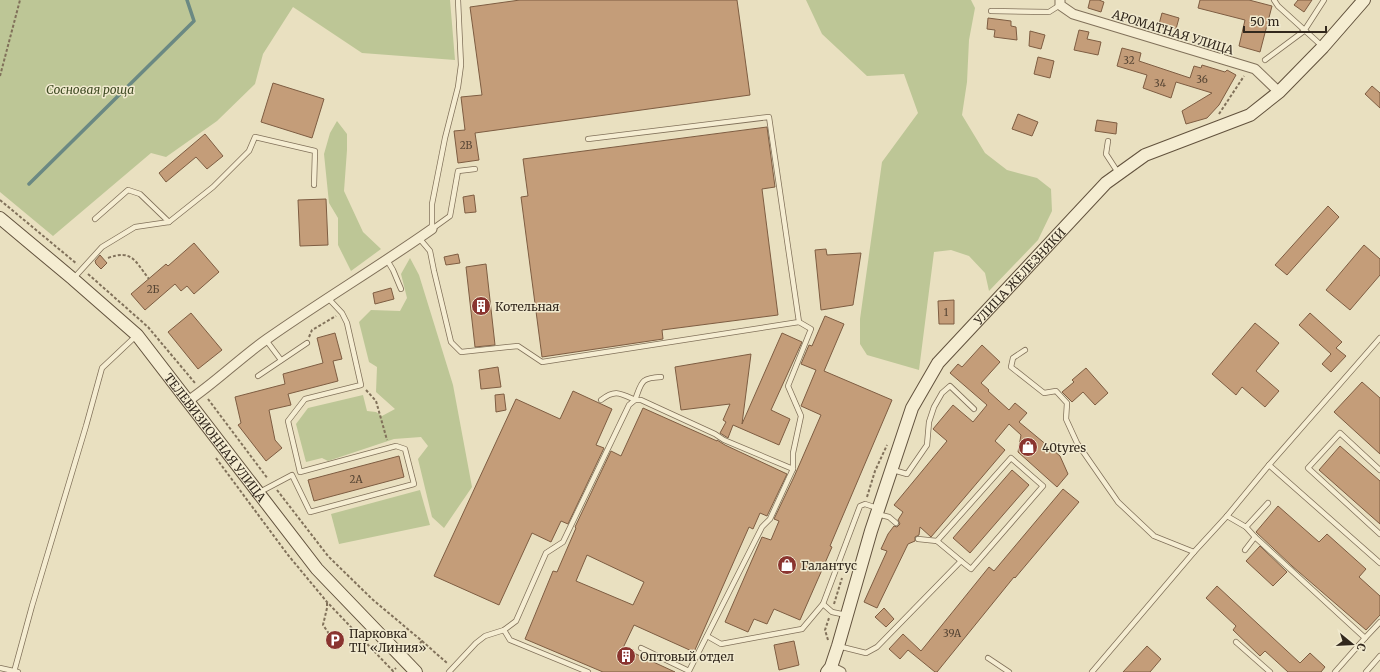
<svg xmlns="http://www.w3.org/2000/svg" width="1380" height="672" font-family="Merriweather,serif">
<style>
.green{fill:#bdc696}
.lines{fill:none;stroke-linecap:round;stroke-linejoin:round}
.stream{stroke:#6b8983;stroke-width:3.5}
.building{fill:#c49d79;stroke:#7e5d42;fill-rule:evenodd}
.lane-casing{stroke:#81715a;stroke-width:6}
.street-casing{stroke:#81715a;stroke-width:11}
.secondary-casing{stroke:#62523d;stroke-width:14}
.path{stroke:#81715a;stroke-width:2;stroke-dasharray:3 2;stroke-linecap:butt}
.lane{stroke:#f5edd2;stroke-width:4.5}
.street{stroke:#f5edd2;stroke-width:9}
.secondary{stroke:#f5edd2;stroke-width:12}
.labels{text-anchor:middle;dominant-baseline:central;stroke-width:3;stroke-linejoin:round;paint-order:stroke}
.number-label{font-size:10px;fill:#564534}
.street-label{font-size:12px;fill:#32281d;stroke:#f1eacf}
.park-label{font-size:12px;font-style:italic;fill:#404c25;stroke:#f1eacf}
.poi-label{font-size:12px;fill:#32281d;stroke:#f1eacf;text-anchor:start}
</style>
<rect width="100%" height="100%" fill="#e9e0c0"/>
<!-- green -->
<g class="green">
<path d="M 0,0 L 450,0 L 455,60 L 362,53 L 293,7 L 263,54 L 255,84 L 217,121 L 166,157 L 151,153 L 53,236 L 0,192 Z"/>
<path d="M 806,0 L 971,0 L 975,8 L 969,40 L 967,82 L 962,115 L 985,153 L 1007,170 L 1037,178 L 1051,189 L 1052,211 L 1038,240 L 989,291 L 985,273 L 969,256 L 951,250 L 934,252 L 919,370 L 867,355 L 860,344 L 860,319 L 882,162 L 918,113 L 904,74 L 867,76 L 822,34 Z"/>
<path d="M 337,121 L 347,134 L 347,150 L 344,191 L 363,232 L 381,249 L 351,271 L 338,245 L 338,218 L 329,203 L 324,154 L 330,133 Z"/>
<path d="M 410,258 L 419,275 L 453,385 L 472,487 L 444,528 L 432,517 L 418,459 L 428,446 L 421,437 L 394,439 L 328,461 L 322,458 L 306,462 L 296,424 L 308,408 L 363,395 L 367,411 L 376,412 L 382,416 L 395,409 L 376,392 L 377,367 L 369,362 L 359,322 L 371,310 L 400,311 L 407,298 L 401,274 Z"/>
<path d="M 420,490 L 430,525 L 339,544 L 331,514 Z"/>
</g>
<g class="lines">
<!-- stream -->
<path class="stream" d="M 29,184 L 194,21 L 187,0"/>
</g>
<!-- building -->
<g class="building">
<path d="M 520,0 L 737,0 L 750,95 L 475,133 L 479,160 L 458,163 L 454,131 L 465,130 L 461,97 L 482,95 L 470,7 Z"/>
<path d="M 1090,0 L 1099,0 L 1104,2 L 1101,12 L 1088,8 Z"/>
<path d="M 1200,0 L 1249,0 L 1272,6 L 1260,52 L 1239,46 L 1245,20 L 1198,8 Z"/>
<path d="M 1298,0 L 1312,0 L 1304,12 L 1294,5 Z"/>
<path d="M 1162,13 L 1179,18 L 1176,29 L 1159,24 Z"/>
<path d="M 988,18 L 1011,21 L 1011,26 L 1016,27 L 1017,40 L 994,37 L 995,30 L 987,29 Z"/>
<path d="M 1079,30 L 1089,32 L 1087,39 L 1101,42 L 1098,55 L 1074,50 Z"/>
<path d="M 1030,31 L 1045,35 L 1041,49 L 1029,46 Z"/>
<path d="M 1122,48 L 1141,53 L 1139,61 L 1190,78 L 1194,66 L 1201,68 L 1202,65 L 1225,72 L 1227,70 L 1236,75 L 1219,105 L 1207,118 L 1186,124 L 1182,111 L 1212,93 L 1176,82 L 1171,98 L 1143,88 L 1147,75 L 1117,66 Z"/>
<path d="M 1038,57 L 1054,61 L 1050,78 L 1034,74 Z"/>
<path d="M 273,83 L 324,99 L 312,138 L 261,122 Z"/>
<path d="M 1372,86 L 1380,93 L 1380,108 L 1365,94 Z"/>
<path d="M 1018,114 L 1038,122 L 1032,136 L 1012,129 Z"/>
<path d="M 1097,120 L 1117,123 L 1116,134 L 1095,131 Z"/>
<path d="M 767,127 L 775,187 L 762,189 L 778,315 L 662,330 L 663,339 L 542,357 L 521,197 L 528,196 L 523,159 Z"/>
<path d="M 205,134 L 223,156 L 207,169 L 196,157 L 166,182 L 159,173 Z"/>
<path d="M 474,195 L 476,212 L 465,213 L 463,197 Z"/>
<path d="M 326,199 L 328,245 L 300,246 L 298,200 Z"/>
<path d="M 1328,206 L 1339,217 L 1287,275 L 1275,265 Z"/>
<path d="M 194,243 L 219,272 L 194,294 L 187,286 L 181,291 L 175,284 L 145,310 L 131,294 L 166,264 L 168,266 Z"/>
<path d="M 1364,245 L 1380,259 L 1380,275 L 1350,310 L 1326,290 Z"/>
<path d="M 826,249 L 827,255 L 861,253 L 853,305 L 821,310 L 815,250 Z"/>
<path d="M 458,254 L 460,263 L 446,265 L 444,257 Z"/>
<path d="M 100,255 L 107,263 L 101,269 L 96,264 L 95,261 Z"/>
<path d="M 486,264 L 495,345 L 475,347 L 466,267 Z"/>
<path d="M 391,288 L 394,299 L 375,304 L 373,293 Z"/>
<path d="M 954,300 L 954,324 L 939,324 L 938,301 Z"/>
<path d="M 191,313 L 222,350 L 198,369 L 168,332 Z"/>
<path d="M 1310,313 L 1342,342 L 1336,348 L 1346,356 L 1331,372 L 1322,364 L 1331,354 L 1299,325 Z"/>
<path d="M 825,316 L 844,324 L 824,371 L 892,400 L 830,546 L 832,547 L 800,620 L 774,609 L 767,624 L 754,619 L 748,632 L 725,622 L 762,537 L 771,540 L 779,521 L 774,519 L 794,477 L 821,415 L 801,406 L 816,370 L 801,364 L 809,345 L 812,346 Z"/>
<path d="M 1255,323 L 1279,343 L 1256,371 L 1279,391 L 1265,407 L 1242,387 L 1236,395 L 1212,374 Z"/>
<path d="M 335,333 L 342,359 L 333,361 L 338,381 L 288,394 L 291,405 L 269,410 L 275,440 L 282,448 L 266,461 L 238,425 L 241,423 L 235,397 L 285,384 L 283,374 L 323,363 L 317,338 Z"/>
<path d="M 782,333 L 802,342 L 771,410 L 790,419 L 779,445 L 733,425 L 728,438 L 720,433 L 726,422 L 723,420 L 730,404 L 681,410 L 675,367 L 751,354 L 742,424 Z"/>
<path d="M 982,345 L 1000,362 L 981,383 L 989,390 L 988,391 L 1009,410 L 1015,403 L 1027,413 L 1019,422 L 1060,456 L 1068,474 L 1057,487 L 1018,452 L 1021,435 L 1009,424 L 995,441 L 1005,450 L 931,537 L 920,527 L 919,535 L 915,537 L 915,541 L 908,544 L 877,608 L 864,602 L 887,551 L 881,549 L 888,534 L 894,526 L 897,527 L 900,524 L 898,520 L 903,512 L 894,505 L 947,441 L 933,429 L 953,405 L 973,422 L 987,405 L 950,373 L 958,364 L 962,367 Z"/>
<path d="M 498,367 L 501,387 L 481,389 L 479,370 Z"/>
<path d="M 1086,368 L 1108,393 L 1095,405 L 1083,392 L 1072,402 L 1062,392 L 1074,382 L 1072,380 Z"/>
<path d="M 1362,382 L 1380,398 L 1380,454 L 1334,412 Z"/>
<path d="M 573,391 L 612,409 L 596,445 L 604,448 L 568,524 L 561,521 L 551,542 L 532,533 L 499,605 L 434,576 L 516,399 L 560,419 Z"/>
<path d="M 504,394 L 506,410 L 496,412 L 495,395 Z"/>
<path d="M 643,408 L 717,441 L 717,440 L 725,445 L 787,474 L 767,516 L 760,513 L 753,529 L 749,527 L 694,652 L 634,625 L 623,648 L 675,672 L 603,672 L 525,639 L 553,571 L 557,572 L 576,528 L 575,527 L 611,451 L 621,456 ZM 587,555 L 644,582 L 633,605 L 576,581 Z"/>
<path d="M 1340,446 L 1380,481 L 1380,524 L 1319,470 Z"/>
<path d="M 399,456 L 404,477 L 314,501 L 308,480 Z"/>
<path d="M 1012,470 L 1029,485 L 970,553 L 953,538 Z"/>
<path d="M 1063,489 L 1079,502 L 1015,578 L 1014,577 L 937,672 L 935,672 L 908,650 L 900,659 L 889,649 L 903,634 L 921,651 L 989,567 L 994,571 Z"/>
<path d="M 1278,506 L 1319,542 L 1327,534 L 1366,569 L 1359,577 L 1380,596 L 1380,615 L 1366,630 L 1292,566 L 1256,532 Z"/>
<path d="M 1260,546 L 1287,572 L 1273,586 L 1246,561 Z"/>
<path d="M 1217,586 L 1300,663 L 1310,653 L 1325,667 L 1321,672 L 1288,672 L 1265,651 L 1260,656 L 1233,630 L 1236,626 L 1206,598 Z"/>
<path d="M 884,608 L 894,619 L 886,627 L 875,617 Z"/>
<path d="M 794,641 L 799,665 L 779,670 L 774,645 Z"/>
<path d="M 1147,646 L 1161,659 L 1150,672 L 1123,672 Z"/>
</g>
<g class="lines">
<!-- lane casing -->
<g class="lane-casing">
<g id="lane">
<path d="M 458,0 L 461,65 L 458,87 L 445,138 L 432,204 L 432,229 L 450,216 L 458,171 L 475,169"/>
<path d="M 1274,0 L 1278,6 L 1322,46"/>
<path d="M 991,11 L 1049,12 L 1060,5"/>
<path d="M 1265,60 L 1304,31 L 1324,0"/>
<path d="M 1108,141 L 1106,154 L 1119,174"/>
<path d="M 95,219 L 128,190 L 140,194 L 169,222"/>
<path d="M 419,238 L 430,251 L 434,271 L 451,342 L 461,352 L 518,346 L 542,362 L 799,322 L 769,117 L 588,139"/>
<path d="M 387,260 L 393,270 L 401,289"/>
<path d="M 73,279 L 102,247 L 135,227 L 169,222 L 213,187 L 249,151 L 255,137 L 315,151 L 314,185"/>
<path d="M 266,340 L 281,360"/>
<path d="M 1025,350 L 1013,358 L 1011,367 L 1044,393 L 1056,391 L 1067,403 L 1066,419 L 1077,443 L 1118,502 L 1154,536 L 1194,552 L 1092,672"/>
<path d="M 258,376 L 307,343"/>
<path d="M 601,400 C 615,389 620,393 635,400 C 642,382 640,378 661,377"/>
<path d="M 1269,465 L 1380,338"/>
<path d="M 793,469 L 793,453 L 801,416 L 788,386 L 811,329 L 799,322"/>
<path d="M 893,470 L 907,474 L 927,445 L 929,422 L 934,407 L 942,393 L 950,386 L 974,409"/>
<path d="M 1380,470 L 1340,433 L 1308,468 L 1380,534"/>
<path d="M 258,493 L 292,475 L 310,512 L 414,484 L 405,449 L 396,446 L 300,472 L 288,421 L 305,399 L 361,385 L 347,323 L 342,313 L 328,298"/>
<path d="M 877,514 L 889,517 L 896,523"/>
<path d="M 1227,516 L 1269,465 L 1380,563"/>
<path d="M 1255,537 L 1365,638 L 1380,622"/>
<path d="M 918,539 L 937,541 L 961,561"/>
<path d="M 1245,550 L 1255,537 L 1246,527"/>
<path d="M 1194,552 L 1227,516 L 1246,527 L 1268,503"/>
<path d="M 846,615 L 832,612 L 823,604 L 860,506 L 865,504 L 877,508"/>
<path d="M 504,630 L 510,640 L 588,672"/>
<path d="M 707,636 L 721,644 L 802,629 L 823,604"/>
<path d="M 1236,642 L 1270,672"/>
<path d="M 838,646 L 866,653 L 877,647 L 961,561 L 971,569 L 1043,486 L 1011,458 L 937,541"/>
<path d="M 988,658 L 1009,672"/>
<path d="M 0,668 L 18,672"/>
<path d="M 14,672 L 32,606 L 86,426 L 102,368 L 137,335"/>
<path d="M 449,672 L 476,643 L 485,636 L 504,630 L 516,621 L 546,553 L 563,542 L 629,405 L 635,400 L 641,400 L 715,434 L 724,440 L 793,469 L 770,519 L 762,527 L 689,671 L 641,648"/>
<path d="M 1335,672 L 1365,638"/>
<path d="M 1366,672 L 1380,656"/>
</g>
</g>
<!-- street casing -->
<g class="street-casing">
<g id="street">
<path d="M 1060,0 L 1060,5 L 1073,14 L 1255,69 L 1279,92"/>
<path d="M 188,401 C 216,382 240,358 267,339 C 321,301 378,267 432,229"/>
<path d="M 831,667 L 841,672"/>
</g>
</g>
<!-- secondary casing -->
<g class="secondary-casing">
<g id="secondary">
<path id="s1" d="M 0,218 L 73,279 L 137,335 L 317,569 L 416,672"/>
<path id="s2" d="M 827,672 L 831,667 L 838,646 L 871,531 L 912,408 L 938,363 L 1106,183 L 1145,155 L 1250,115 L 1279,92 L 1323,47 L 1364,0"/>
</g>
</g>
<!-- path -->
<g class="path">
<path d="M 0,76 L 20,0"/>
<path d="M 1219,114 L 1244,76"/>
<path d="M 0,200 L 77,264"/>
<path d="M 108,258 C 132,249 135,261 149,279"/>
<path d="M 88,274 L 148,327 L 195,383"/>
<path d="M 309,337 L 312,330 L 336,316"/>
<path d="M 366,390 L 376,401 L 387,440"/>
<path d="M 208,399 L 268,479"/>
<path d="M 216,458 L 288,555 L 327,602 L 393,671 L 396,668"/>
<path d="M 277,490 L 328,556 L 372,599 L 422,641 L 411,652"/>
<path d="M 867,497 L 875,471 L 887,445"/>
<path d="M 327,603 L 327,608 L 323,625 L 332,638"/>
<path d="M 834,604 L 842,578"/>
<path d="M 828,640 L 825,630 L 829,618"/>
<path d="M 422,641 L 447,663"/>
</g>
<!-- lane -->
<use href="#lane" class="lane"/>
<!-- street -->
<use href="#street" class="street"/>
<!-- secondary -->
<use href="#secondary" class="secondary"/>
</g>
<!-- icons -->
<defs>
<g id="building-disc" transform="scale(1)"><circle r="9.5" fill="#8a342f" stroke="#f1eacf"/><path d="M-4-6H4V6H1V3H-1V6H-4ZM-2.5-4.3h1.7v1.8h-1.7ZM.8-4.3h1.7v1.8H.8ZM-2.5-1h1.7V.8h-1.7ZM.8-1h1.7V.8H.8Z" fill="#fff"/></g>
<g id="shop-disc" transform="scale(1)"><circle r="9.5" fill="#8a342f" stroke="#f1eacf"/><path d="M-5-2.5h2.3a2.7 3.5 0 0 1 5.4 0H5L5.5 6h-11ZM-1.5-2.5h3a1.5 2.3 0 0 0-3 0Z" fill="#fff"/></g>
<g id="parking-disc" transform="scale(1)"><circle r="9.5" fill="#8a342f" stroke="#f1eacf"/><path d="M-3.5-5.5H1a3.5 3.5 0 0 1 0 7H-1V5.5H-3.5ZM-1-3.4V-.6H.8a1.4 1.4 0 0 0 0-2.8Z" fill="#fff"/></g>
</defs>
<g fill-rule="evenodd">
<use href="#building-disc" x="481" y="306"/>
<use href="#shop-disc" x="1028" y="447"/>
<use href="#shop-disc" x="787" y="565"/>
<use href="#parking-disc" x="335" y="640"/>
<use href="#building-disc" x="626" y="656"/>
</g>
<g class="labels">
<!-- number labels -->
<g class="number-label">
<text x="1129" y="60">32</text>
<text x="1202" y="79">36</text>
<text x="1160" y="83">34</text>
<text x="466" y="145">2В</text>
<text x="153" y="289">2Б</text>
<text x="946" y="312">1</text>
<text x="356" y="479">2А</text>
<text x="952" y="633">39А</text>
</g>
<!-- street labels -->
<g class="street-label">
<text transform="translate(1173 32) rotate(17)">АРОМАТНАЯ УЛИЦА</text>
<text stroke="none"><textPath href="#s2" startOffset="449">УЛИЦА ЖЕЛЕЗНЯКИ</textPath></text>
<text stroke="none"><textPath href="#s1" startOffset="309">ТЕЛЕВИЗИОННАЯ УЛИЦА</textPath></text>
</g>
<!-- park labels -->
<g class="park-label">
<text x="90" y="89">Сосновая роща</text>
</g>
<!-- poi labels -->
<g class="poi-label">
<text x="495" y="306">Котельная</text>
<text x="1042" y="447">40tyres</text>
<text x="801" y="565">Галантус</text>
<text x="349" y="633">Парковка<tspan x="349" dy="14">ТЦ «Линия»</tspan></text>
<text x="640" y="656">Оптовый отдел</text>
</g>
</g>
<!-- north arrow -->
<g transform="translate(1352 644) rotate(108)" stroke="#f1eacf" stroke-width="3" paint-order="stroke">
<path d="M0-3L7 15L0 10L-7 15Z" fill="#32281d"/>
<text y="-6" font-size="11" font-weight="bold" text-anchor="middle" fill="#32281d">С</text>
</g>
<!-- scale -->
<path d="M1244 26v6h82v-6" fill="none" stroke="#32281d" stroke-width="2"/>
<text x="1250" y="26" font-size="12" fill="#32281d" stroke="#f1eacf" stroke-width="3" paint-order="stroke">50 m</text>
</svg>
